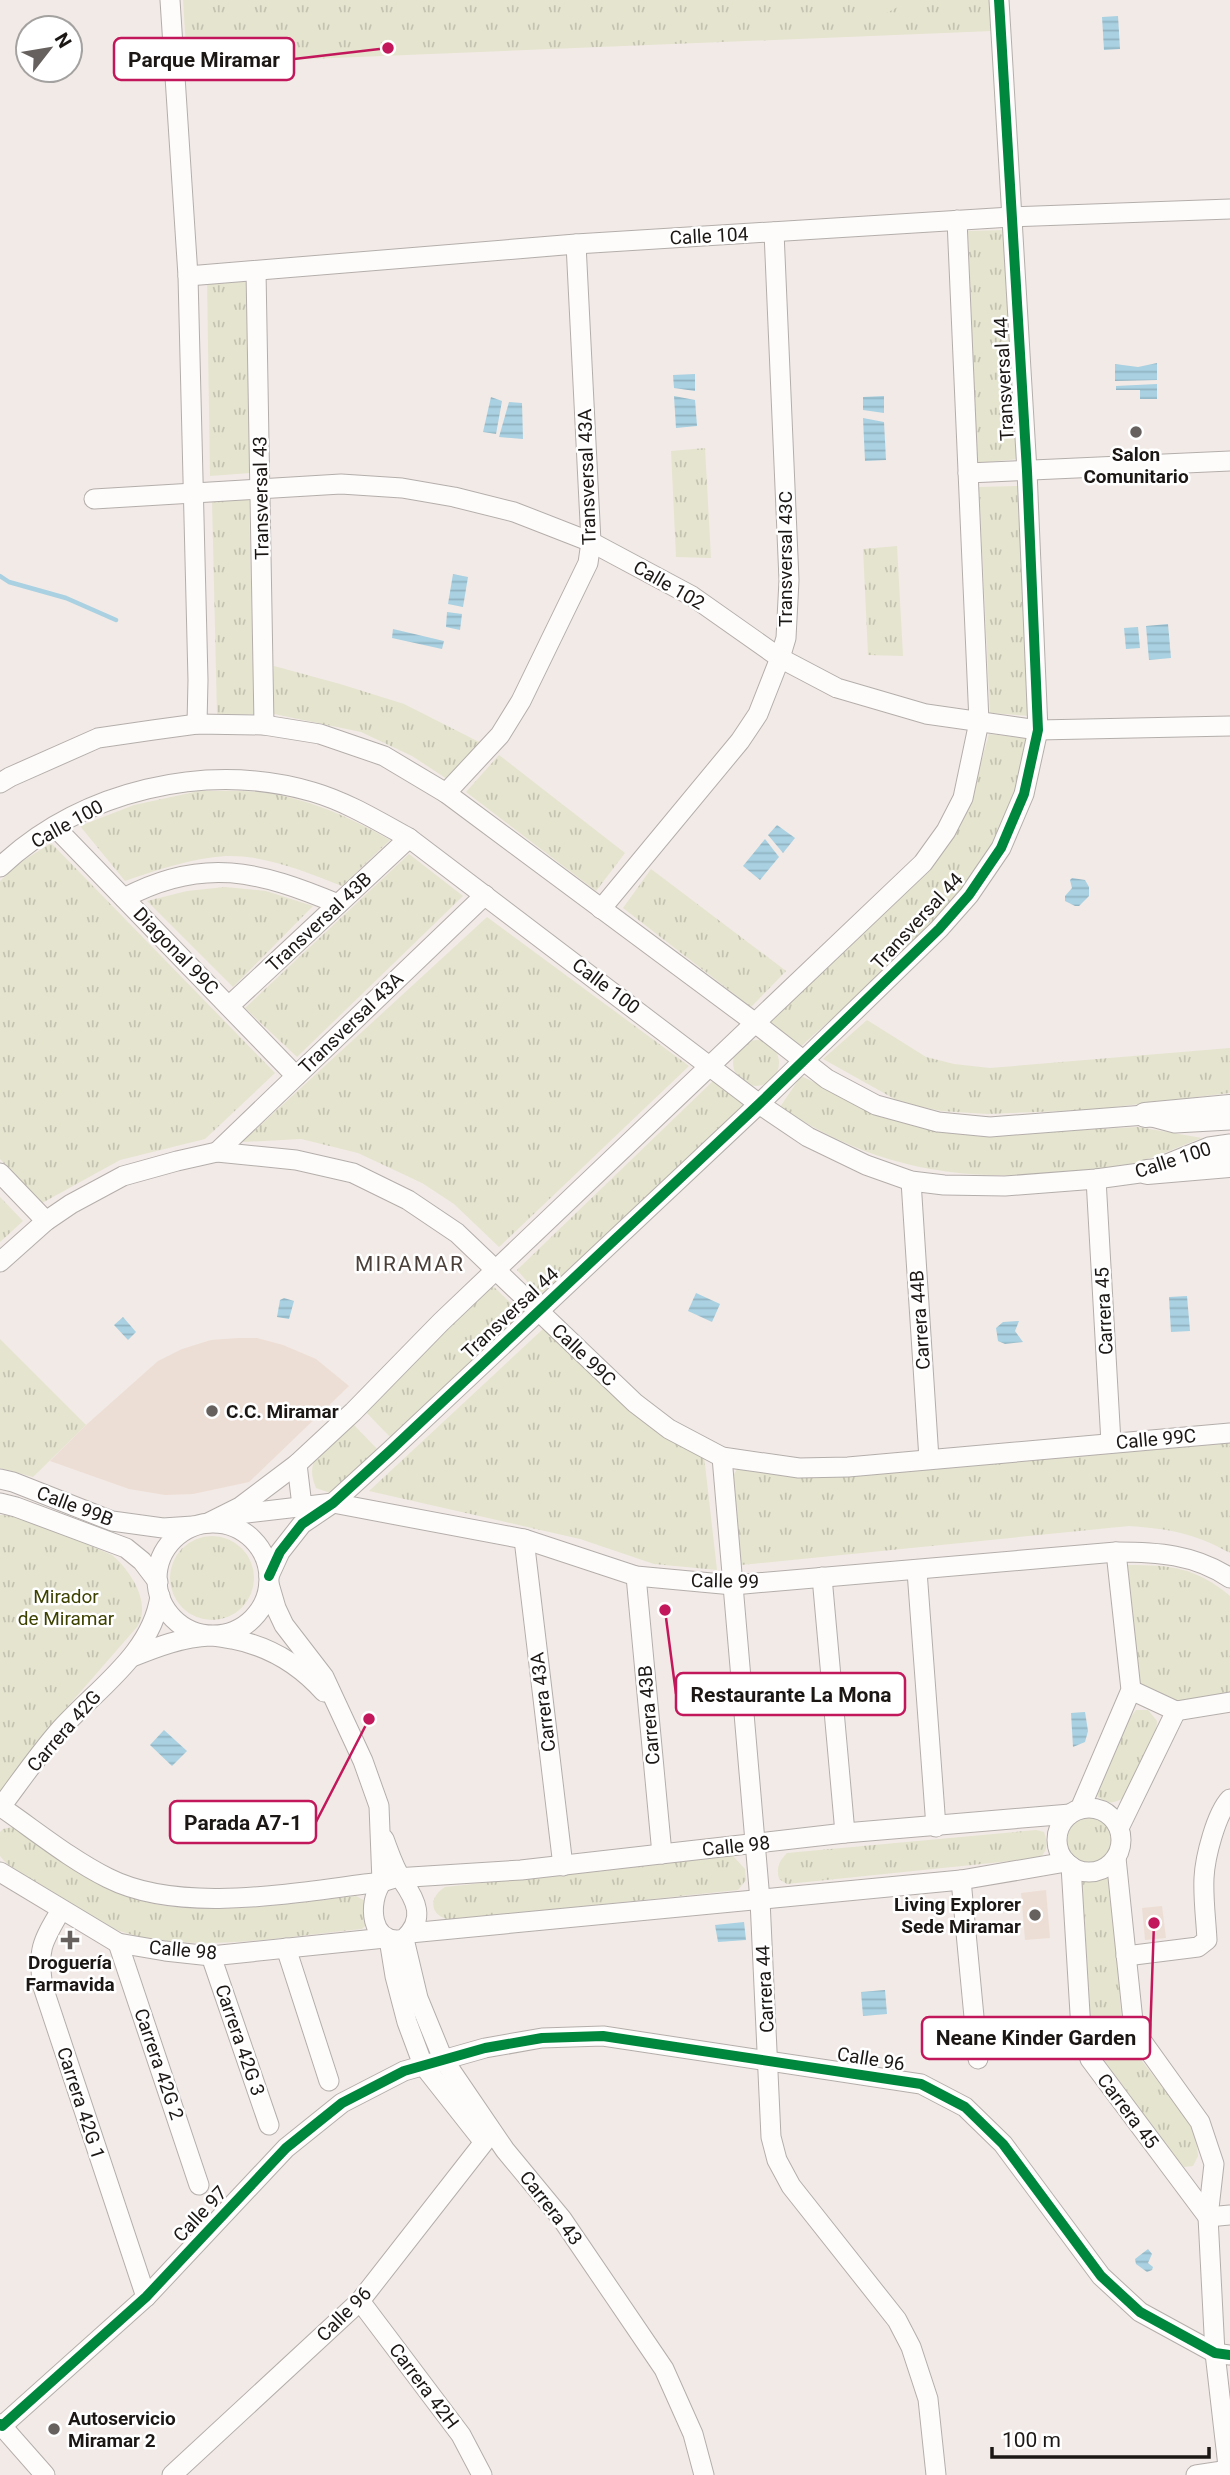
<svg xmlns="http://www.w3.org/2000/svg" width="1230" height="2475" font-family="Roboto,sans-serif">
<style>
.built{fill:#edded5}
.grass{fill:url(#grass-tufts)}
.pitch{fill:#e5e4cf}
.water{fill:url(#water-rules)}
.lines{fill:none;stroke-linecap:round;stroke-linejoin:round}
.stream{stroke:#a9d1e2;stroke-width:4.5}
.minor-casing{stroke:#b4aeab;stroke-width:21}
.major-casing{stroke:#b4aeab;stroke-width:26}
.minor{stroke:#fdfcfb;stroke-width:19}
.major{stroke:#fdfcfb;stroke-width:24}
.cycleway-casing{stroke:#fff;stroke-width:15}
.cycleway{stroke:#00873e;stroke-width:10}
.poi-dot{fill:#66615e;stroke:#fff;stroke-width:2.5}
.labels{text-anchor:middle;dominant-baseline:central;stroke-width:5;stroke-linejoin:round;paint-order:stroke}
.street-label{font-size:19px;fill:#1b1714;stroke:#fff}
.poi-label{font-size:19px;font-weight:bold;fill:#1b1714;stroke:#fff}
.park-label{font-size:19px;fill:#3c4100;stroke:#fff}
.neighbourhood-label{font-size:21px;letter-spacing:2px;fill:#4a3f38;stroke:#fff}
.leader{fill:none;stroke:#c2185b;stroke-width:2.5}
.callout-dot{fill:#c2185b;stroke:#fff;stroke-width:2.5}
.callout{fill:#fff;stroke:#c2185b;stroke-width:2.5}
.callout-label{font-size:21px;text-anchor:middle;font-weight:bold;fill:#1b1714}
</style>
<defs>
<pattern id="grass-tufts" width="24" height="20" patternUnits="userSpaceOnUse" patternTransform="scale(1.75)"><rect width="24" height="20" fill="#e5e4cf"/><path d="M3 7l-1-3M5 7V3M7 7l1-3M15 17l-1-3M17 17v-4M19 17l1-3" fill="none" stroke="#c4c3b1"/></pattern>
<pattern id="water-rules" width="6" height="5" patternUnits="userSpaceOnUse" patternTransform="scale(1.75)"><rect width="6" height="5" fill="#a9d1e2"/><path d="M0 2.5h6" fill="none" stroke="#91b3c1"/></pattern>
</defs>
<rect width="100%" height="100%" fill="#f2eae6"/>
<!-- built -->
<g class="built">
<path d="M 238,1338 L 257,1338 L 283,1345 L 316,1359 L 349,1386 L 249,1482 L 193,1494 L 165,1495 L 129,1489 L 50,1461 L 86,1425 L 158,1361 L 182,1349 L 211,1340 Z"/>
<path d="M 1046,1890 L 1050,1938 L 1025,1940 L 1021,1893 Z"/>
<path d="M 1162,1906 L 1166,1938 L 1145,1940 L 1142,1908 Z"/>
</g>
<!-- grass -->
<g class="grass">
<path d="M 183,0 L 990,0 L 992,31 L 187,64 Z"/>
<path d="M 1005,230 L 1018,459 L 977,463 L 968,231 Z"/>
<path d="M 246,277 L 250,473 L 210,476 L 207,280 Z"/>
<path d="M 705,448 L 711,558 L 676,557 L 671,451 Z"/>
<path d="M 1017,486 L 1031,716 L 990,713 L 979,487 Z"/>
<path d="M 249,498 L 254,714 L 217,715 L 212,500 Z"/>
<path d="M 897,546 L 903,656 L 868,655 L 863,549 Z"/>
<path d="M 274,666 L 340,684 L 404,704 L 485,745 L 450,781 L 412,756 L 361,732 L 274,714 Z"/>
<path d="M 989,734 L 1026,738 C 1021,775 1012,813 993,845 C 949,922 863,989 798,1049 L 766,1024 L 873,923 L 970,801 Z"/>
<path d="M 499,755 L 625,853 L 596,891 L 466,792 Z"/>
<path d="M 199,791 C 219,791 239,790 259,792 C 305,797 350,817 390,840 L 342,886 C 306,872 266,855 226,856 C 191,858 157,870 125,881 L 80,826 L 134,805 Z"/>
<path d="M 51,843 L 275,1073 L 205,1139 L 120,1160 L 42,1203 L 0,1159 L 0,881 L 18,864 Z"/>
<path d="M 409,854 L 463,896 L 297,1057 L 245,1008 Z"/>
<path d="M 651,869 L 786,971 L 751,1007 L 623,908 Z"/>
<path d="M 225,887 L 266,891 L 313,906 L 233,987 L 147,901 L 187,891 Z"/>
<path d="M 487,917 L 689,1066 L 499,1247 L 454,1204 L 422,1183 L 358,1153 L 301,1139 L 242,1142 Z"/>
<path d="M 867,1020 L 926,1057 L 954,1064 L 990,1068 L 1230,1048 L 1230,1093 L 1090,1110 L 987,1114 L 941,1111 L 900,1102 L 823,1059 Z"/>
<circle cx="756" cy="1063" r="23"/>
<path d="M 801,1076 L 874,1111 L 976,1135 L 1138,1127 L 1202,1138 C 1177,1147 1152,1159 1127,1165 C 1105,1171 1081,1171 1058,1173 C 952,1182 870,1166 780,1107 Z"/>
<path d="M 715,1079 L 746,1103 L 540,1296 L 517,1270 Z"/>
<path d="M 0,1197 L 23,1221 L 0,1242 Z"/>
<path d="M 493,1286 L 523,1315 L 391,1438 L 363,1409 Z"/>
<path d="M 543,1329 L 633,1413 L 704,1456 L 717,1570 L 654,1564 L 580,1539 L 369,1491 Z"/>
<path d="M 0,1339 L 86,1425 L 33,1477 L 0,1468 Z"/>
<path d="M 352,1423 L 381,1453 L 330,1493 L 316,1488 C 302,1455 329,1444 352,1423 Z"/>
<path d="M 1230,1443 L 1230,1553 C 1194,1533 1170,1529 1129,1526 L 741,1565 L 733,1476 L 738,1467 L 949,1466 Z"/>
<path d="M 0,1515 C 30,1516 83,1543 112,1555 C 131,1571 152,1604 137,1627 L 48,1729 L 0,1792 Z"/>
<circle cx="212" cy="1578" r="42"/>
<path d="M 1127,1565 C 1171,1565 1195,1567 1230,1596 L 1230,1692 L 1179,1703 L 1136,1684 Z"/>
<path d="M 1136,1710 L 1148,1710 L 1157,1721 L 1156,1733 L 1123,1798 C 1113,1804 1108,1804 1098,1797 L 1096,1784 L 1129,1719 Z"/>
<circle cx="1089" cy="1840" r="24"/>
<path d="M 13,1827 L 22,1829 C 52,1851 82,1876 116,1892 C 184,1923 284,1903 356,1896 L 365,1901 L 369,1922 L 362,1929 C 284,1936 185,1957 111,1928 C 73,1913 40,1885 6,1863 L 0,1856 L 0,1832 L 3,1829 Z"/>
<path d="M 1036,1830 L 1044,1832 C 1048,1844 1048,1849 1040,1858 L 787,1884 L 779,1879 C 776,1868 779,1861 787,1853 Z"/>
<path d="M 733,1856 L 745,1869 L 746,1880 L 738,1890 L 452,1920 C 430,1918 427,1898 445,1887 Z"/>
<path d="M 1091,1874 L 1105,1875 L 1111,1881 L 1122,2025 L 1128,2043 L 1195,2129 L 1198,2156 L 1193,2166 L 1184,2167 L 1178,2160 L 1094,2048 L 1090,2034 L 1078,1880 Z"/>
</g>
<!-- pitch -->
<path class="pitch" d="M 867,0 L 911,0 L 877,18 Z"/>
<!-- water -->
<g class="water">
<path d="M 1118,16 L 1120,49 L 1104,50 L 1102,17 Z"/>
<path d="M 1157,363 L 1157,380 L 1115,381 L 1115,364 L 1138,367 Z"/>
<path d="M 695,374 L 695,391 L 674,388 L 673,375 Z"/>
<path d="M 1157,384 L 1157,399 L 1140,399 L 1140,390 L 1116,390 L 1116,386 Z"/>
<path d="M 674,396 L 695,400 L 697,426 L 676,428 Z"/>
<path d="M 884,396 L 884,413 L 863,410 L 863,397 Z"/>
<path d="M 491,397 L 502,401 L 496,434 L 483,432 Z"/>
<path d="M 509,402 L 522,403 L 523,439 L 499,437 Z"/>
<path d="M 863,418 L 884,422 L 886,460 L 865,461 Z"/>
<path d="M 453,574 L 468,577 L 463,607 L 448,604 Z"/>
<path d="M 447,612 L 462,614 L 460,630 L 446,627 Z"/>
<path d="M 1168,624 L 1171,658 L 1149,660 L 1146,626 Z"/>
<path d="M 1138,627 L 1140,648 L 1126,649 L 1124,628 Z"/>
<path d="M 393,629 L 444,641 L 442,649 L 392,638 Z"/>
<path d="M 777,825 L 795,838 L 783,853 L 768,835 Z"/>
<path d="M 765,839 L 779,857 L 760,880 L 743,866 Z"/>
<path d="M 1072,878 L 1085,880 L 1089,887 L 1089,896 L 1079,906 L 1075,906 L 1065,901 L 1065,896 L 1072,888 L 1070,880 Z"/>
<path d="M 696,1293 L 720,1304 L 712,1322 L 688,1311 Z"/>
<path d="M 1187,1296 L 1190,1331 L 1171,1332 L 1169,1297 Z"/>
<path d="M 284,1298 L 294,1301 L 289,1319 L 277,1317 L 280,1300 Z"/>
<path d="M 123,1317 L 136,1332 L 128,1340 L 114,1325 Z"/>
<path d="M 1019,1321 L 1015,1331 L 1023,1342 L 1005,1344 L 998,1341 L 996,1328 L 1003,1322 Z"/>
<path d="M 1085,1712 L 1088,1731 L 1085,1742 L 1073,1747 L 1071,1713 Z"/>
<path d="M 164,1730 L 187,1751 L 172,1766 L 150,1745 Z"/>
<path d="M 744,1922 L 746,1940 L 718,1942 L 715,1925 Z"/>
<path d="M 885,1990 L 887,2014 L 863,2016 L 861,1992 Z"/>
<path d="M 1148,2249 L 1152,2254 L 1148,2263 L 1153,2267 L 1152,2270 L 1147,2272 L 1136,2264 L 1135,2259 Z"/>
</g>
<g class="lines">
<!-- stream -->
<path class="stream" d="M 0,576 L 9,582 L 66,598 L 116,620"/>
<!-- minor casing -->
<g class="minor-casing">
<g id="minor">
<path d="M 170,0 L 188,276 L 198,680 L 197,724"/>
<path d="M 256,271 L 264,725"/>
<path d="M 188,276 L 576,244 L 1011,217 L 1230,209"/>
<path d="M 968,473 L 1230,461"/>
<path d="M 94,499 L 341,484 L 402,488 L 454,497 L 514,512 L 591,542 L 692,596 L 780,658 L 837,688 L 926,714 L 1038,730 L 1230,726"/>
<path d="M 0,783 L 10,777 L 98,738 L 153,730 L 197,724 L 264,725 L 320,734 L 384,756 L 446,793 L 754,1022 L 827,1079 L 876,1105 L 938,1122 L 990,1127 L 1145,1115 L 1175,1123 L 1230,1120"/>
<path d="M 446,793 L 500,735 L 521,701 L 588,563 L 591,542 L 576,244"/>
<path d="M 55,827 L 296,1076"/>
<path d="M 0,867 C 82,790 206,761 313,792 C 347,802 378,821 409,838 L 759,1104 L 808,1137 L 866,1165 L 911,1181 L 944,1185 L 1005,1186 L 1096,1179 L 1147,1172 L 1209,1147 L 1230,1144"/>
<path d="M 124,898 C 203,856 259,871 338,904"/>
<path d="M 601,909 L 740,741 L 758,714 L 780,658 L 786,638 L 789,580 L 774,232"/>
<path d="M 229,1006 L 409,838"/>
<path d="M 217,1152 L 485,895"/>
<path d="M 0,1173 L 46,1221"/>
<path d="M 1096,1179 L 1111,1443"/>
<path d="M 911,1181 L 929,1459"/>
<path d="M 0,1262 L 46,1221 L 71,1204 L 123,1176 L 177,1161 L 217,1152 L 296,1160 L 353,1173 L 408,1200 L 457,1233 L 635,1403 L 669,1429 L 722,1457 L 799,1468 L 848,1467 L 1230,1433"/>
<path d="M 722,1457 L 760,1900 L 771,2137 L 777,2160 L 791,2186 L 897,2320 L 911,2347 L 928,2399 L 936,2475"/>
<path d="M 297,1464 L 302,1506"/>
<path d="M 0,1479 L 13,1482 L 112,1521 L 163,1528 L 193,1526"/>
<path d="M 0,1503 L 16,1507 L 126,1548 L 142,1561 L 158,1582"/>
<path d="M 230,1515 L 333,1503 L 524,1539 L 636,1576 L 733,1585 L 1116,1552 C 1157,1552 1194,1554 1230,1578"/>
<path d="M 208,1523 L 240,1507 L 297,1464 L 353,1412 L 441,1322 L 923,863 L 946,831 L 963,798 L 979,722 L 957,220"/>
<circle cx="213" cy="1579" r="56"/>
<path d="M 524,1539 L 563,1866"/>
<path d="M 917,1571 L 936,1827"/>
<path d="M 269,1576 L 280,1552 L 302,1524 L 333,1503 L 391,1450 L 759,1104 L 939,929 L 969,895 L 1001,848 L 1024,794 L 1038,730 L 1027,471 L 999,0"/>
<path d="M 636,1576 L 662,1854"/>
<path d="M 822,1577 L 845,1833"/>
<path d="M 269,1584 L 276,1608 L 284,1625 L 324,1677 L 363,1761 L 379,1806 L 382,1882"/>
<path d="M 132,1657 C 157,1647 183,1637 210,1636 C 217,1636 225,1638 232,1639 C 269,1646 299,1664 324,1692"/>
<path d="M 1131,1690 L 1176,1711"/>
<path d="M 1176,1711 L 1230,1702"/>
<path d="M 1,1807 C 36,1831 70,1859 108,1878 C 183,1916 301,1891 382,1882 L 395,1878 L 521,1870 L 845,1833 L 1070,1814"/>
<path d="M 0,1808 C 19,1783 38,1755 59,1731 C 95,1690 152,1654 160,1596"/>
<circle cx="1089" cy="1840" r="32"/>
<path d="M 1080,1809 L 1131,1690 L 1116,1552"/>
<path d="M 1119,1828 L 1176,1711"/>
<path d="M 1116,1858 L 1133,2021 L 1139,2037 L 1200,2122 L 1214,2164 L 1208,2217 L 1215,2353 L 1229,2475"/>
<path d="M 1071,1866 L 1081,2030 L 1090,2059 L 1208,2217"/>
<path d="M 0,1872 L 118,1943 L 165,1951 L 211,1956 L 385,1938"/>
<path d="M 961,1880 L 978,2059"/>
<path d="M 382,1882 C 367,1902 370,1947 404,1939 C 426,1919 416,1900 402,1880 C 394,1868 389,1852 384,1839"/>
<path d="M 61,1910 C 42,1942 37,1950 43,1987 L 146,2297"/>
<path d="M 410,1933 L 961,1880 L 1066,1862"/>
<path d="M 389,1939 L 395,1976 L 407,2022 L 423,2065 L 483,2141"/>
<path d="M 404,1939 L 418,1998 L 443,2059 L 505,2150 L 562,2219 L 664,2369 L 693,2434 L 704,2475"/>
<path d="M 118,1943 L 199,2185"/>
<path d="M 286,1948 L 329,2081"/>
<path d="M 211,1956 L 269,2125"/>
<path d="M 1126,1956 L 1198,1947 L 1207,1940 C 1206,1920 1203,1898 1204,1878 C 1205,1857 1216,1814 1230,1799"/>
<path d="M 1208,2217 L 1230,2215"/>
<path d="M 360,2301 L 461,2435 L 482,2475"/>
<path d="M 0,2424 L 45,2475"/>
<path d="M 2,2426 L 146,2297 L 286,2148 L 342,2103 L 404,2071 L 485,2048 L 542,2038 L 603,2036 L 921,2084 L 965,2107 L 1003,2144 L 1101,2276 L 1140,2312 L 1215,2353 L 1230,2355"/>
<path d="M 172,2475 L 360,2301 L 492,2132"/>
<path d="M 1196,2475 L 1229,2470"/>
</g>
</g>
<!-- major casing -->
<g class="major-casing">
<g id="major">
<path d="M 1145,1115 L 1230,1107"/>
<path d="M 1147,1172 L 1230,1165"/>
</g>
</g>
<!-- minor -->
<use href="#minor" class="minor"/>
<!-- major -->
<use href="#major" class="major"/>
<!-- cycleway casing -->
<g class="cycleway-casing">
<g id="cycleway">
<path d="M 269,1576 L 280,1552 L 302,1524 L 333,1503 L 391,1450 L 759,1104 L 939,929 L 969,895 L 1001,848 L 1024,794 L 1038,730 L 1027,471 L 999,0"/>
<path d="M 0,2424 L 2,2426 L 146,2297 L 286,2148 L 342,2103 L 404,2071 L 485,2048 L 542,2038 L 603,2036 L 921,2084 L 965,2107 L 1003,2144 L 1101,2276 L 1140,2312 L 1215,2353 L 1230,2355"/>
</g>
</g>
<!-- cycleway -->
<use href="#cycleway" class="cycleway"/>
</g>
<!-- markers -->
<g class="poi-dot">
<circle cx="1136" cy="432" r="7"/>
<circle cx="212" cy="1411" r="7"/>
<circle cx="1035" cy="1915" r="7"/>
<path d="M66.5 1929.5h7v7h7v7h-7v7h-7v-7h-7v-7h7z"/>
<circle cx="54" cy="2429" r="7"/>
</g>
<g class="labels">
<!-- street labels -->
<g class="street-label">
<text transform="translate(709 236) rotate(-3)">Calle 104</text>
<text transform="translate(1004 379) rotate(-93)">Transversal 44</text>
<text transform="translate(587 477) rotate(-92)">Transversal 43A</text>
<text transform="translate(261 498) rotate(-91)">Transversal 43</text>
<text transform="translate(785 559) rotate(-90)">Transversal 43C</text>
<text transform="translate(669 585) rotate(30)">Calle 102</text>
<text transform="translate(67 824) rotate(-29)">Calle 100</text>
<text transform="translate(917 921) rotate(-47)">Transversal 44</text>
<text transform="translate(319 922) rotate(-43)">Transversal 43B</text>
<text transform="translate(176 951) rotate(46)">Diagonal 99C</text>
<text transform="translate(606 986) rotate(37)">Calle 100</text>
<text transform="translate(351 1023) rotate(-44)">Transversal 43A</text>
<text transform="translate(1173 1160) rotate(-18)">Calle 100</text>
<text transform="translate(1104 1311) rotate(-93)">Carrera 45</text>
<text transform="translate(510 1313) rotate(-43)">Transversal 44</text>
<text transform="translate(920 1320) rotate(-94)">Carrera 44B</text>
<text transform="translate(584 1355) rotate(44)">Calle 99C</text>
<text transform="translate(1156 1439) rotate(-5)">Calle 99C</text>
<text transform="translate(75 1506) rotate(21)">Calle 99B</text>
<text transform="translate(725 1581) rotate(1)">Calle 99</text>
<text transform="translate(543 1702) rotate(-97)">Carrera 43A</text>
<text transform="translate(649 1715) rotate(-95)">Carrera 43B</text>
<text transform="translate(64 1731) rotate(-49)">Carrera 42G</text>
<text transform="translate(736 1846) rotate(-6)">Calle 98</text>
<text transform="translate(183 1950) rotate(5)">Calle 98</text>
<text transform="translate(765 1989) rotate(-93)">Carrera 44</text>
<text transform="translate(240 2040) rotate(71)">Carrera 42G 3</text>
<text transform="translate(871 2059) rotate(9)">Calle 96</text>
<text transform="translate(159 2064) rotate(71)">Carrera 42G 2</text>
<text transform="translate(81 2103) rotate(72)">Carrera 42G 1</text>
<text transform="translate(1128 2111) rotate(53)">Carrera 45</text>
<text transform="translate(551 2208) rotate(52)">Carrera 43</text>
<text transform="translate(200 2214) rotate(-47)">Calle 97</text>
<text transform="translate(344 2314) rotate(-45)">Calle 96</text>
<text transform="translate(424 2386) rotate(53)">Carrera 42H</text>
</g>
<!-- poi labels -->
<g class="poi-label">
<text x="1136" y="454">Salon<tspan x="1136" dy="22">Comunitario</tspan></text>
<text x="226" y="1411" text-anchor="start">C.C. Miramar</text>
<text x="1021" y="1904" text-anchor="end">Living Explorer<tspan x="1021" dy="22">Sede Miramar</tspan></text>
<text x="70" y="1962">Droguería<tspan x="70" dy="22">Farmavida</tspan></text>
<text x="68" y="2418" text-anchor="start">Autoservicio<tspan x="68" dy="22">Miramar 2</tspan></text>
</g>
<!-- park labels -->
<g class="park-label">
<text x="66" y="1596">Mirador<tspan x="66" dy="22">de Miramar</tspan></text>
</g>
<!-- neighbourhood labels -->
<g class="neighbourhood-label">
<text x="410" y="1264">MIRAMAR</text>
</g>
</g>
<!-- callouts -->
<path class="leader" d="M388 48L294 59M665 1610L676 1694M369 1719L316 1822M1154 1923L1150 2038"/>
<g class="callout-dot">
<circle cx="388" cy="48" r="7"/>
<circle cx="665" cy="1610" r="7"/>
<circle cx="369" cy="1719" r="7"/>
<circle cx="1154" cy="1923" r="7"/>
</g>
<g class="callout">
<rect x="114" y="38" width="180" height="42" rx="7"/>
<rect x="676" y="1673" width="229" height="42" rx="7"/>
<rect x="170" y="1801" width="146" height="42" rx="7"/>
<rect x="922" y="2017" width="228" height="42" rx="7"/>
</g>
<g class="callout-label">
<text x="204" y="67">Parque Miramar</text>
<text x="791" y="1702">Restaurante La Mona</text>
<text x="243" y="1830">Parada A7-1</text>
<text x="1036" y="2045">Neane Kinder Garden</text>
</g>
<!-- north arrow -->
<g transform="translate(49 49) rotate(59)"><circle r="33" fill="#ffffff" stroke="#a4a2a1" stroke-width="2"/>
<path d="M0-5L12 26L0 18L-12 26Z" fill="#66615e"/>
<text y="-10" font-size="19" font-weight="bold" text-anchor="middle" fill="#1b1714">N</text>
</g>
<!-- scale -->
<path d="M992 2447v10h217v-10" fill="none" stroke="#1b1714" stroke-width="3.5"/>
<text x="1002" y="2447" font-size="21" fill="#1b1714" stroke="#ffffff" stroke-width="5" paint-order="stroke">100 m</text>
</svg>
